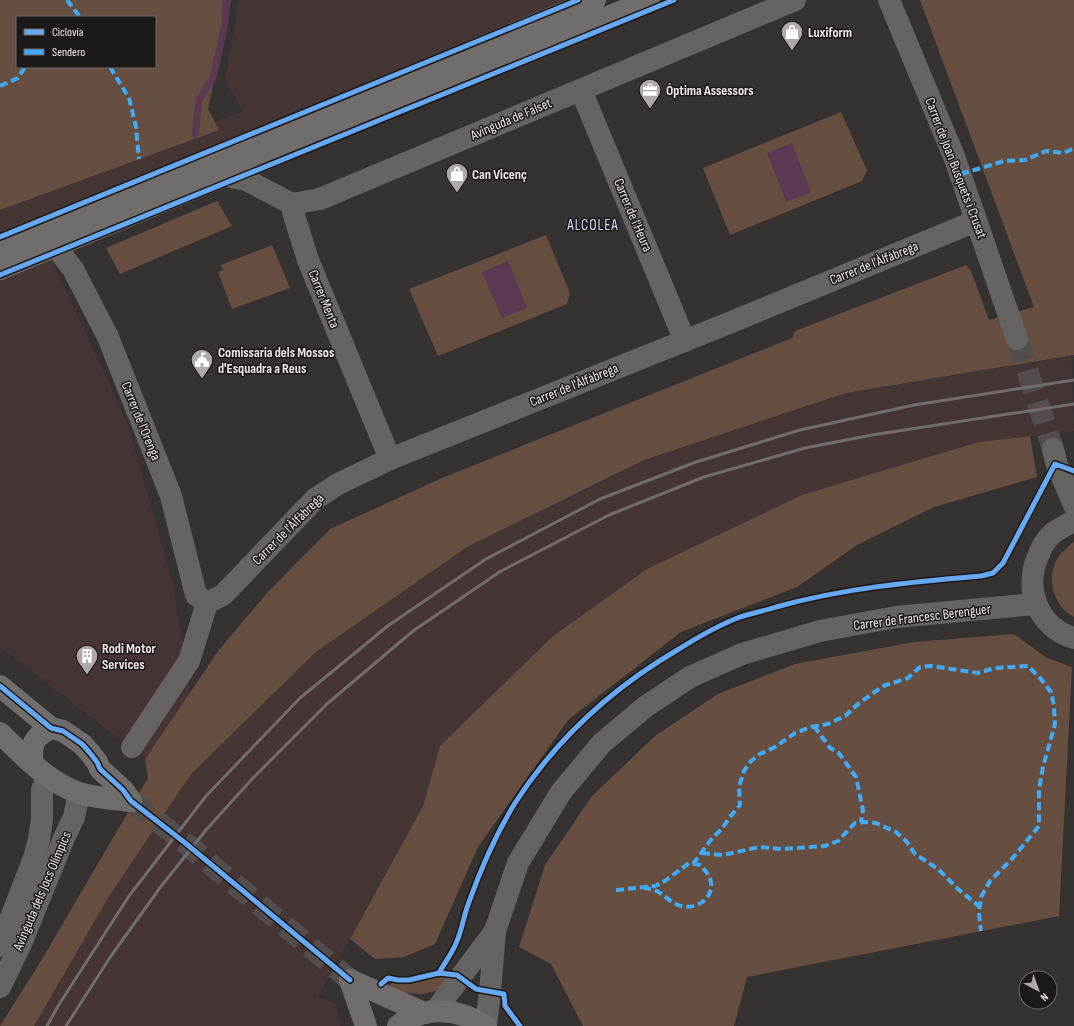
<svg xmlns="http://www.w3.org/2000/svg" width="1074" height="1026" font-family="'Sofia Sans Condensed',sans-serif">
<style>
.built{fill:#453535}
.green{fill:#664f41;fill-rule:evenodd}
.water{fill:#5d3852}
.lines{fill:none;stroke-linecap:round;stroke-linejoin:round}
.stream{stroke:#5d3852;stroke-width:7}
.minor-tunnel{stroke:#534d4d;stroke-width:22;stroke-dasharray:22 11;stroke-linecap:butt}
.major-tunnel{stroke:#534d4d;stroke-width:22;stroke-dasharray:22 11;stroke-linecap:butt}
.minor{stroke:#666363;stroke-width:22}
.major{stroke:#706d6c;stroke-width:22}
.rail{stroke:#706e6d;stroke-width:3}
.quiet{stroke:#42abf6;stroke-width:4;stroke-dasharray:8 4;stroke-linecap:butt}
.cycleway-casing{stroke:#1e1919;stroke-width:8}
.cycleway{stroke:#66a8f1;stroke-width:5}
.labels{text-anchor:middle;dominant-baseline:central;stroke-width:3;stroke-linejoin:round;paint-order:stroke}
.poi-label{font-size:14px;font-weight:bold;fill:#efe7e7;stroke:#1e1919;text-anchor:start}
.street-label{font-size:14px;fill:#efe7e7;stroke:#1e1919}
.neighbourhood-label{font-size:15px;letter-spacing:1px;fill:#d5d8f5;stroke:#1e1919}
</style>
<rect width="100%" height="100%" fill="#373232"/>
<!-- built -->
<g class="built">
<path d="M 239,0 L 598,0 L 43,241 L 128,425 L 173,584 L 190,693 L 145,759 L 0,647 L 0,206 L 243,111 L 225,80 Z"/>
<path d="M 1071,356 L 1074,431 L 979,442 L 647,569 L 553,636 L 440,746 L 423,806 L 318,996 L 336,1004 L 340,1026 L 34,1026 L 108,898 L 191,774 L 316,652 L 467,547 L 644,460 L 846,393 Z"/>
</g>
<!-- green -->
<g class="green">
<path d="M 0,0 L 231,0 L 208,109 L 219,130 L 0,210 ZM 17,17 L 155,17 L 155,67 L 17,67 Z"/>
<path d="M 920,0 L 1074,0 L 1074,355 L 846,393 L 644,460 L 467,547 L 316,652 L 191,774 L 108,898 L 34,1026 L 0,1026 L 41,961 L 148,778 L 145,759 L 219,650 L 267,593 L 330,529 L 442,478 L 792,338 L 795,331 L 966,265 L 971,271 L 989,320 L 1034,307 Z"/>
<path d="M 841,112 L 867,170 L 862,181 L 730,235 L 703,168 Z"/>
<path d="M 217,201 L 232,226 L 120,274 L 106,248 Z"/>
<path d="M 546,235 L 570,293 L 567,304 L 438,356 L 409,289 Z"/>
<path d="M 272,245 L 290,288 L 232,309 L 218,272 L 223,270 L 221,265 Z"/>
<path d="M 1030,436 L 1037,477 L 934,507 L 857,545 L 797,587 L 681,632 L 568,720 L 478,847 L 435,944 L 404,957 L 375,959 L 350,939 L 423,806 L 440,746 L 553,636 L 647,569 L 802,495 L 979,442 Z"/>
<path d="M 1074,542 L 1074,617 C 1055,608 1047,582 1055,563 C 1059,554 1066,548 1074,542 Z"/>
<path d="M 1014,634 L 1047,658 L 1072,667 L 1059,916 L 747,977 L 734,1026 L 583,1026 L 551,964 L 519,947 L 545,865 L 592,796 L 655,736 L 718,694 L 795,664 L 914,642 Z"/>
<path d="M 435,975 L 447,976 L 451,978 L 440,990 L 423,994 L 402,993 L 389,986 L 393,982 L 407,983 Z"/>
</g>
<!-- water -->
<g class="water">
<path d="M 792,143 L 811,192 L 786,202 L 767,153 Z"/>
<path d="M 508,261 L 527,308 L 502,318 L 482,272 Z"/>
</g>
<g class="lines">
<!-- stream -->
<path class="stream" d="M 195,134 L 199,100 L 213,78 L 225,24 L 226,0"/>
<!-- minor-tunnel -->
<path class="minor-tunnel" d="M 1017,339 L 1053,449"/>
<!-- major-tunnel -->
<path class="major-tunnel" d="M 131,801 L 184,842 L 350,980"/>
<!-- minor -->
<g class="minor">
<path d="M 889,0 L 955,159 L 1017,339"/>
<path d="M 581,90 L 685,341"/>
<path d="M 225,176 L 246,180 L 292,204 L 320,199 L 795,0"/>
<path d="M 292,204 L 293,212 L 308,260 L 390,459"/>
<path d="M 55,246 L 73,269 L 108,337 L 171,496 L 196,595 L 207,603"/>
<path d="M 1053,449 L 1057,465 L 1074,505"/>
<path d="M 1074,521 C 1067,524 1059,529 1053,533 C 1046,539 1042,546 1039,554 C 1023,587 1037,627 1074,638"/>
<path d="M 207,603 L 223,595 L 315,499 L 338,484 L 390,459 L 734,321 L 976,221"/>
<path d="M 132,747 L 189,661 L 207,603"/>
<path d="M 0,946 L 34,858 L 39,839 L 42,819 L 42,790 L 47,776"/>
<path d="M 0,987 L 20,946 L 64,838 L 74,817 L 79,793"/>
<path d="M 435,1011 L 495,931"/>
<path d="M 486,1026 L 490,992 L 495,931 L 518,863 L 561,792 L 602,743 L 645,707 L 690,677 L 742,654 L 820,631 L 896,617 L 1035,604"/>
</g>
<!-- major -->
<g class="major">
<path d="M 0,246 L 595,0"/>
<path d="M 0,269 L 649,0"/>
<path d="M 0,686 L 51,728 L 63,731 L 82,744 L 90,753 L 97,762 L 100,769 L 123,790 L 131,801"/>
<path d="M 0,733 C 23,755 47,782 79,793 C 96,798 114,799 131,801"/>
<path d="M 33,763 C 30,745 34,736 51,728"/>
<path d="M 350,980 L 424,1013"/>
<path d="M 350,980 L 366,1026"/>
<path d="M 398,1026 C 425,1005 458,1008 486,1026"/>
</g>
<!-- rail -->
<g class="rail">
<path d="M 47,1026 L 58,1006 L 129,896 L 206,796 L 300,698 L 389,625 L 486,559 L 600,499 L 696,462 L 800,430 L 914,405 L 1074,380"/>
<path d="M 66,1026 L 111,956 L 162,885 L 206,830 L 253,778 L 328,703 L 413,631 L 501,571 L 609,515 L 704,477 L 805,448 L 872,435 L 1074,404"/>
</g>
<!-- quiet -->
<g class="quiet">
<path d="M 67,0 L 80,17"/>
<path d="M 110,67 L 129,98 L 136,127 L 139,159"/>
<path d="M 0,86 L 18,78 L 25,67"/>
<path d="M 961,174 L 1004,161 L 1025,160 L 1046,151 L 1064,153 L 1074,148"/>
<path d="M 814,726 L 830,748 L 838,752 L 856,777 L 863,810 L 861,822"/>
<path d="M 702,853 L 723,855 L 760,847 L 782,849 L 825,846 L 838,841 L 855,823 L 864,822 L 876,823 L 896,832 L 907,842 L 915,854 L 938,869 L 958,889 L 980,907"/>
<path d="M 693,864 L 713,837 L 722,829 L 729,818 L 740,805 L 739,787 L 744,771 L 751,761 L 760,754 L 775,747 L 795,733 L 811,727 L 828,724 L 845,716 L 858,704 L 883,686 L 908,678 L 920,667 L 931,666 L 978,673 L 995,668 L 1028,666 L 1041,679 L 1051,692 L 1054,706 L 1055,724 L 1043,767 L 1039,789 L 1039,826 L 1011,860 L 990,881 L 981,897 L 979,913 L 981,931"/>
<path d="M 616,890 L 655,886 L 665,881 L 689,863 L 700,865 C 708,873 714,881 710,892 C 706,904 690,910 678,905 C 672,903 666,897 660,893 C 656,890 650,889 645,888"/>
</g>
<!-- cycleway casing -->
<g class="cycleway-casing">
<g id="cycleway">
<path d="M 0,237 L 578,0"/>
<path d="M 0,275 L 674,0"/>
<path d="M 0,686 L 51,728 L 63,731 L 82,744 L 90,753 L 97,762 L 100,769 L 123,790 L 131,801 L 184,842 L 350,980"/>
<path d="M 439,973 C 445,962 453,952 457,941 C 462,929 464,915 469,902 C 481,868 496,834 515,803 C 557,738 612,688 679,649 C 698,637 719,625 740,617 C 752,613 764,611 776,607 C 844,588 911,582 981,576 L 993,573 L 1003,563 L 1055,464 L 1074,471"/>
<path d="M 381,984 L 388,978 L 398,980 L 409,980 L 439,973 L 457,975 L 476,989 L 504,994 L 505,1006 L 520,1026"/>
</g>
</g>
<!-- cycleway -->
<use href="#cycleway" class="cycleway"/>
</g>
<!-- icons -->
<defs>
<g id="shop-pin" transform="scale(1.15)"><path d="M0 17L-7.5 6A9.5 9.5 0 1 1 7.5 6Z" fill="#afa8a8" stroke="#1e1919"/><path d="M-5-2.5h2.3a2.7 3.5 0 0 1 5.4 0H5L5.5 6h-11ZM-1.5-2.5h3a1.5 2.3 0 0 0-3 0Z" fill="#fff"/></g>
<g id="office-pin" transform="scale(1.15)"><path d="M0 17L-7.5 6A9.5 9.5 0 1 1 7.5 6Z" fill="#afa8a8" stroke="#1e1919"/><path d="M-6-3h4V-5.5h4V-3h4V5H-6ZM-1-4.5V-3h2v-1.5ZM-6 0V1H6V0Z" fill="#fff"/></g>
<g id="civic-pin" transform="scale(1.15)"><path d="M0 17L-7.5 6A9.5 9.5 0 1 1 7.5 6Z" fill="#afa8a8" stroke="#1e1919"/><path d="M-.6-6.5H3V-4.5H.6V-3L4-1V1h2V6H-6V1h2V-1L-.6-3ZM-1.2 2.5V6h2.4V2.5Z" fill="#fff"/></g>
<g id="building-pin" transform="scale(1.15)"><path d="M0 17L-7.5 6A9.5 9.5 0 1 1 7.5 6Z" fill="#afa8a8" stroke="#1e1919"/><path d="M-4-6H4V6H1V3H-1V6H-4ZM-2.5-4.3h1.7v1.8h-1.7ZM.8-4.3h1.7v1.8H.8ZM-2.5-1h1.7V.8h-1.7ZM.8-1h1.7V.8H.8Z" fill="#fff"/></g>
</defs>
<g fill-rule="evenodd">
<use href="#shop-pin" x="792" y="32"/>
<use href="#office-pin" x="650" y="90"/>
<use href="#shop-pin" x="457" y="174"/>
<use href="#civic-pin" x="202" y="360"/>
<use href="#building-pin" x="87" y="656"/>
</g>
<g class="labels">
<!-- poi labels -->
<g class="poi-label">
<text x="808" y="32">Luxiform</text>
<text x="666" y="90">Óptima Assessors</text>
<text x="472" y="174">Can Vicenç</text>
<text x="218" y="352">Comissaria dels Mossos<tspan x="218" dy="16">d'Esquadra a Reus</tspan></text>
<text x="102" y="648">Rodi Motor<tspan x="102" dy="16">Services</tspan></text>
</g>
<!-- street labels -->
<g class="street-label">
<text transform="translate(511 119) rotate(-23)">Avinguda de Falset</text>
<text transform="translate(956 168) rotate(69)">Carrer de Joan Busquets i Crusat</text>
<text transform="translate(633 215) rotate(67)">Carrer de l'Heura</text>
<text transform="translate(874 263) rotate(-22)">Carrer de l'Àlfàbrega</text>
<text transform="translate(324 299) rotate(68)">Carrer Menta</text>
<text transform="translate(574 385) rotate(-22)">Carrer de l'Àlfàbrega</text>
<text transform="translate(141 421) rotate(68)">Carrer de l'Orenga</text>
<text transform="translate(288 529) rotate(-45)">Carrer de l'Àlfàbrega</text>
<text transform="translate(922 617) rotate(-7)">Carrer de Francesc Berenguer</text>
<text transform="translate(42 891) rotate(-67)">Avinguda dels Jocs Olímpics</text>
</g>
<!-- neighbourhood labels -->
<g class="neighbourhood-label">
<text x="593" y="225">ALCOLEA</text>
</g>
</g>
<!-- legend -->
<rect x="16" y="16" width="140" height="52" fill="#1e1919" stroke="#726b6b"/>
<rect x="24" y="29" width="20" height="6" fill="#66a8f1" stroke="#726b6b"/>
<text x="52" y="36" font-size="12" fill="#efe7e7">Ciclovía</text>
<rect x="24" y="49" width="20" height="6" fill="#42abf6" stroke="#726b6b"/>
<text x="52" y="56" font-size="12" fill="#efe7e7">Sendero</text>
<!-- north arrow -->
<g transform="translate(1038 990) rotate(139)"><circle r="19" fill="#1e1919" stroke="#726b6b"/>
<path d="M0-3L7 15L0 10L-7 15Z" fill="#afa8a8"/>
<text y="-6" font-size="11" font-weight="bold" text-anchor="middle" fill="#efe7e7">N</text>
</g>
</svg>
